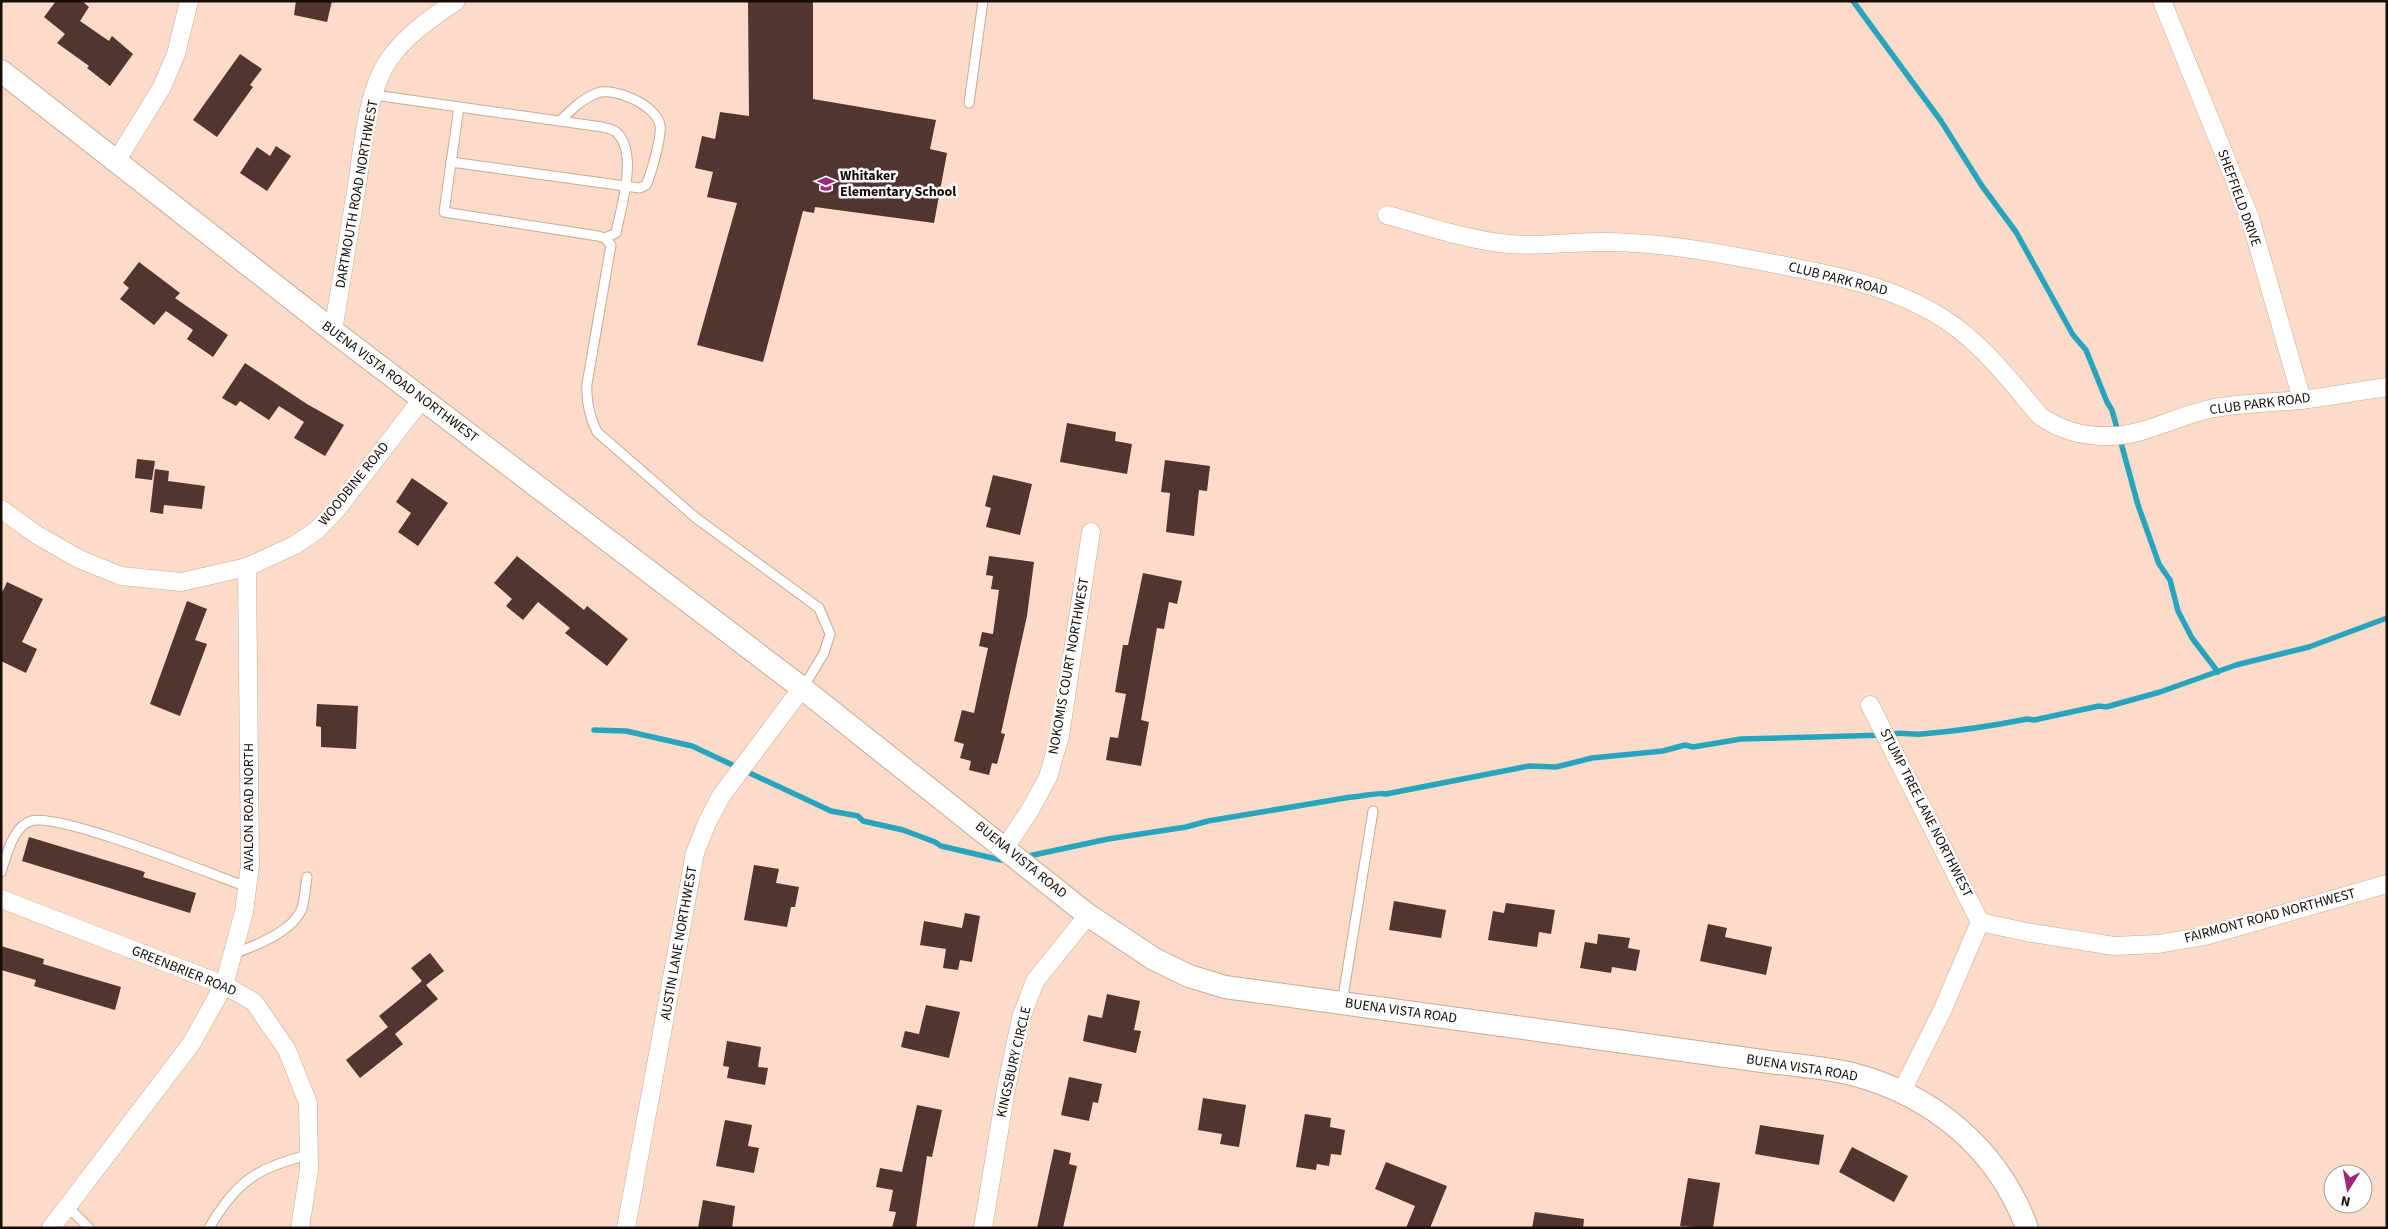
<svg xmlns="http://www.w3.org/2000/svg" width="2388" height="1229" font-family="'Source Sans 3',sans-serif">
<style>
.lines{fill:none;stroke-linecap:round;stroke-linejoin:round}
.stream{stroke:#28a5be;stroke-width:5.5}
.building{fill:#523430}
.service-casing{stroke:#c8a996;stroke-width:11}
.minor-casing{stroke:#c8a996;stroke-width:19}
.tertiary-casing{stroke:#c8a996;stroke-width:24}
.service{stroke:#fff;stroke-width:9}
.minor{stroke:#fff;stroke-width:18}
.tertiary{stroke:#fff;stroke-width:22}
.labels{text-anchor:middle;dominant-baseline:central;stroke-width:5;stroke-linejoin:round;paint-order:stroke}
.poi-label{font-size:14px;font-weight:bold;fill:#170c06;stroke:#fff;text-anchor:start}
.street-label{font-size:14px;fill:#170c06;stroke:#fff}
</style>
<rect width="100%" height="100%" fill="#fcdbc8"/>
<g class="lines">
<!-- stream -->
<g class="stream">
<path d="M 1853,1 L 1941,121 L 1982,186 L 2016,232 L 2073,335 L 2086,350 L 2107,402 L 2112,410 L 2138,505 L 2159,564 L 2170,580 L 2178,611 L 2192,638 L 2218,672"/>
<path d="M 594,730 L 626,731 L 692,746 L 831,811 L 858,816 L 863,821 L 903,830 L 935,842 L 941,846 L 1001,860 L 1007,859"/>
<path d="M 1024,857 L 1108,839 L 1186,827 L 1208,821 L 1351,797 C 1362,797 1375,792 1386,794 L 1529,766 L 1556,767 L 1592,758 L 1663,751 L 1685,745 L 1693,747 L 1741,739 L 1887,735 C 1898,731 1910,735 1922,734 C 1958,731 1992,726 2027,719 L 2034,720 L 2099,706 L 2106,707 L 2160,692 L 2236,665 L 2309,647 L 2387,618"/>
</g>
</g>
<!-- building -->
<g class="building">
<path d="M 56,1 L 82,1 L 89,7 L 80,21 L 109,41 L 112,36 L 133,54 L 110,86 L 87,68 L 89,66 L 57,43 L 65,34 L 44,17 Z"/>
<path d="M 296,1 L 332,1 L 327,22 L 294,15 Z"/>
<path d="M 748,1 L 813,1 L 813,99 L 936,120 L 930,149 L 947,153 L 934,223 L 815,207 L 814,213 L 803,211 L 763,362 L 697,345 L 737,203 L 707,197 L 713,172 L 695,168 L 702,136 L 715,139 L 720,112 L 749,116 Z"/>
<path d="M 240,54 L 262,69 L 250,85 L 253,87 L 217,137 L 193,120 Z"/>
<path d="M 276,146 L 291,156 L 267,191 L 240,173 L 257,147 L 270,156 Z"/>
<path d="M 139,262 L 180,293 L 175,298 L 228,335 L 213,357 L 187,339 L 193,330 L 166,311 L 154,325 L 120,299 L 129,288 L 123,283 Z"/>
<path d="M 245,363 L 307,404 L 344,425 L 325,456 L 294,438 L 304,422 L 279,406 L 269,420 L 240,401 L 236,406 L 222,398 Z"/>
<path d="M 1067,423 L 1116,432 L 1115,441 L 1132,444 L 1127,474 L 1060,462 Z"/>
<path d="M 137,459 L 155,461 L 152,480 L 135,478 Z"/>
<path d="M 1165,460 L 1210,466 L 1207,491 L 1199,490 L 1194,536 L 1166,532 L 1170,493 L 1161,492 Z"/>
<path d="M 155,469 L 169,471 L 168,481 L 205,486 L 202,509 L 164,505 L 163,514 L 150,512 Z"/>
<path d="M 993,475 L 1032,484 L 1020,535 L 986,527 L 991,508 L 985,506 Z"/>
<path d="M 412,478 L 448,503 L 418,546 L 398,532 L 411,513 L 396,502 Z"/>
<path d="M 517,556 L 584,610 L 587,606 L 628,639 L 607,666 L 565,633 L 570,628 L 538,602 L 523,620 L 506,606 L 512,599 L 494,583 Z"/>
<path d="M 989,556 L 1034,562 L 1027,616 L 1001,733 L 1005,734 L 997,764 L 992,763 L 989,775 L 969,770 L 971,761 L 960,758 L 964,744 L 954,741 L 962,710 L 974,713 L 988,648 L 979,646 L 982,632 L 993,634 L 999,590 L 991,589 L 993,576 L 986,575 Z"/>
<path d="M 1143,573 L 1182,581 L 1177,604 L 1169,602 L 1164,629 L 1157,628 L 1141,720 L 1149,722 L 1141,766 L 1106,760 L 1110,737 L 1118,738 L 1126,694 L 1115,692 L 1123,645 L 1128,645 Z"/>
<path d="M 7,582 L 43,599 L 22,642 L 37,649 L 26,673 L 1,661 L 1,595 Z"/>
<path d="M 187,601 L 207,609 L 195,640 L 207,644 L 180,716 L 150,704 Z"/>
<path d="M 317,704 L 358,706 L 356,749 L 321,747 L 321,727 L 316,726 Z"/>
<path d="M 29,837 L 145,872 L 143,877 L 196,893 L 190,913 L 22,861 Z"/>
<path d="M 754,865 L 779,869 L 776,883 L 799,887 L 795,907 L 791,907 L 787,927 L 744,920 Z"/>
<path d="M 1394,901 L 1446,910 L 1441,938 L 1389,930 Z"/>
<path d="M 1506,903 L 1555,910 L 1551,934 L 1539,932 L 1537,947 L 1488,940 L 1493,911 L 1504,913 Z"/>
<path d="M 965,913 L 980,916 L 972,962 L 960,960 L 958,970 L 943,968 L 946,949 L 920,945 L 924,921 L 962,928 Z"/>
<path d="M 1708,924 L 1727,928 L 1725,937 L 1772,947 L 1766,975 L 1700,961 Z"/>
<path d="M 1598,934 L 1630,938 L 1628,948 L 1640,950 L 1636,971 L 1612,967 L 1611,973 L 1580,968 L 1585,942 L 1597,944 Z"/>
<path d="M 1,946 L 44,959 L 43,964 L 121,987 L 115,1010 L 34,986 L 36,980 L 1,970 Z"/>
<path d="M 430,953 L 444,971 L 426,985 L 438,999 L 395,1034 L 403,1044 L 360,1078 L 346,1060 L 388,1027 L 379,1016 L 422,981 L 411,968 Z"/>
<path d="M 1107,994 L 1140,1001 L 1134,1030 L 1141,1031 L 1136,1053 L 1083,1041 L 1088,1015 L 1102,1018 Z"/>
<path d="M 926,1005 L 960,1012 L 949,1058 L 901,1047 L 905,1031 L 919,1034 Z"/>
<path d="M 727,1041 L 761,1047 L 758,1067 L 768,1068 L 765,1085 L 727,1078 L 729,1067 L 723,1066 Z"/>
<path d="M 1069,1077 L 1102,1084 L 1098,1103 L 1093,1102 L 1089,1121 L 1061,1115 Z"/>
<path d="M 1203,1098 L 1246,1105 L 1239,1147 L 1220,1144 L 1222,1134 L 1198,1130 Z"/>
<path d="M 917,1105 L 942,1110 L 932,1157 L 927,1156 L 916,1228 L 892,1228 L 896,1212 L 889,1211 L 893,1190 L 876,1187 L 880,1168 L 902,1172 Z"/>
<path d="M 1305,1114 L 1331,1118 L 1330,1127 L 1345,1130 L 1341,1155 L 1331,1154 L 1329,1166 L 1317,1164 L 1316,1170 L 1296,1167 Z"/>
<path d="M 725,1120 L 752,1125 L 748,1146 L 759,1148 L 754,1173 L 716,1166 Z"/>
<path d="M 1760,1125 L 1824,1135 L 1819,1165 L 1755,1154 Z"/>
<path d="M 1852,1147 L 1908,1176 L 1894,1202 L 1839,1172 Z"/>
<path d="M 1054,1149 L 1071,1153 L 1069,1164 L 1077,1166 L 1063,1228 L 1037,1228 Z"/>
<path d="M 1386,1162 L 1447,1186 L 1430,1228 L 1406,1228 L 1415,1206 L 1375,1189 Z"/>
<path d="M 1688,1178 L 1720,1183 L 1713,1228 L 1680,1226 Z"/>
<path d="M 703,1200 L 735,1206 L 732,1228 L 698,1228 Z"/>
<path d="M 1535,1212 L 1584,1219 L 1583,1228 L 1532,1228 Z"/>
</g>
<g class="lines">
<!-- service casing -->
<g class="service-casing">
<g id="service">
<path d="M 374,95 L 602,127 C 606,128 613,129 616,132 C 639,152 621,207 616,233 L 605,238"/>
<path d="M 969,103 L 983,1"/>
<path d="M 459,107 L 444,212 L 598,236 L 605,238 L 611,245 L 587,384 C 586,402 589,416 597,432 L 696,518 L 819,608 L 830,634 L 824,653 L 803,688"/>
<path d="M 451,162 L 625,186 L 640,188 L 646,185 C 651,175 662,136 660,125 C 656,105 615,87 597,93 C 582,99 571,110 560,121"/>
<path d="M 1,872 C 6,857 13,826 31,821 C 59,812 211,874 247,887"/>
<path d="M 232,954 C 253,947 294,931 302,908 C 305,898 305,887 307,877"/>
<path d="M 1342,1003 L 1373,811"/>
<path d="M 67,1206 L 89,1228"/>
<path d="M 209,1228 C 236,1182 257,1167 309,1155"/>
</g>
</g>
<!-- minor casing -->
<g class="minor-casing">
<g id="minor">
<path d="M 2162,1 L 2250,218 L 2302,400"/>
<path d="M 117,160 L 162,87 L 176,54 L 189,1"/>
<path d="M 1387,215 C 1427,226 1468,240 1509,244 C 1543,247 1577,241 1611,242 C 1663,243 1714,252 1765,262 C 1827,274 1890,284 1944,319 C 1982,343 2011,382 2040,416 C 2060,430 2085,437 2111,436 C 2146,435 2176,416 2210,409 C 2239,403 2270,403 2300,400 C 2329,397 2358,391 2387,387"/>
<path d="M 333,331 C 341,283 349,234 357,185 C 363,146 367,90 390,58 C 407,34 433,17 456,1"/>
<path d="M 1,509 L 37,535 L 79,559 L 121,576 L 181,582 L 247,567 L 295,545 L 317,530 L 337,509 L 422,399"/>
<path d="M 1870,705 L 1980,922"/>
<path d="M 1005,848 L 1030,810 L 1048,777 L 1060,736 L 1091,532"/>
<path d="M 1,899 L 224,985 L 254,1002 L 287,1050 L 308,1103 L 309,1170 L 300,1228"/>
<path d="M 1980,922 L 2026,932 L 2114,946 L 2158,944 L 2205,936 L 2387,884"/>
<path d="M 1902,1091 L 1943,1009 L 1980,922"/>
<path d="M 51,1228 L 191,1044 L 224,985 L 244,912 L 250,865 L 247,567"/>
<path d="M 626,1228 L 695,853 L 707,823 L 721,796 L 802,688"/>
<path d="M 983,1228 L 1006,1089 L 1021,1018 L 1035,981 L 1088,915"/>
</g>
</g>
<!-- tertiary casing -->
<g class="tertiary-casing">
<path id="tertiary" d="M 1,71 L 333,331 L 802,688 L 1088,915 L 1154,959 L 1189,976 L 1225,987 L 1762,1061 C 1792,1065 1823,1067 1852,1074 C 1933,1095 1998,1149 2027,1228"/>
</g>
<!-- service -->
<use href="#service" class="service"/>
<!-- minor -->
<use href="#minor" class="minor"/>
<!-- tertiary -->
<use href="#tertiary" class="tertiary"/>
</g>
<!-- icons -->
<defs>
<g id="school-bare" transform="scale(1.35)"><path d="M0-5L7-2L0 1L-7-2ZM-4 1L0 2.5L4 1V4Q0 6-4 4Z" fill="#a12579" stroke="#fff" stroke-width="2.5" paint-order="stroke"/></g>
</defs>
<g fill-rule="evenodd">
<use href="#school-bare" x="826" y="184"/>
</g>
<g class="labels">
<!-- poi labels -->
<g class="poi-label">
<text x="840" y="176">Whitaker<tspan x="840" dy="16">Elementary School</tspan></text>
</g>
<!-- street labels -->
<g class="street-label">
<text transform="translate(357 194) rotate(-80)">DARTMOUTH ROAD NORTHWEST</text>
<text transform="translate(2239 198) rotate(70)">SHEFFIELD DRIVE</text>
<text transform="translate(1838 279) rotate(14)">CLUB PARK ROAD</text>
<text transform="translate(400 382) rotate(37)">BUENA VISTA ROAD NORTHWEST</text>
<text transform="translate(2260 404) rotate(-7)">CLUB PARK ROAD</text>
<text transform="translate(354 484) rotate(-51)">WOODBINE ROAD</text>
<text transform="translate(1069 666) rotate(-80)">NOKOMIS COURT NORTHWEST</text>
<text transform="translate(249 807) rotate(-90)">AVALON ROAD NORTH</text>
<text transform="translate(1926 813) rotate(63)">STUMP TREE LANE NORTHWEST</text>
<text transform="translate(1021 860) rotate(39)">BUENA VISTA ROAD</text>
<text transform="translate(2270 916) rotate(-15)">FAIRMONT ROAD NORTHWEST</text>
<text transform="translate(679 943) rotate(-80)">AUSTIN LANE NORTHWEST</text>
<text transform="translate(184 971) rotate(22)">GREENBRIER ROAD</text>
<text transform="translate(1401 1011) rotate(8)">BUENA VISTA ROAD</text>
<text transform="translate(1014 1062) rotate(-77)">KINGSBURY CIRCLE</text>
<text transform="translate(1802 1068) rotate(9)">BUENA VISTA ROAD</text>
</g>
</g>
<!-- border -->
<rect width="2388" height="1229" fill="none" stroke="#170c06" stroke-width="5"/>
<!-- north arrow -->
<g transform="translate(2348 1189) rotate(191)"><circle r="24" fill="#ffffff" stroke="#a29e9b"/>
<path d="M0-4L9 19L0 12L-9 19Z" fill="#a12579"/>
<text y="-8" font-size="14" font-weight="bold" text-anchor="middle" fill="#170c06">N</text>
</g>
</svg>
